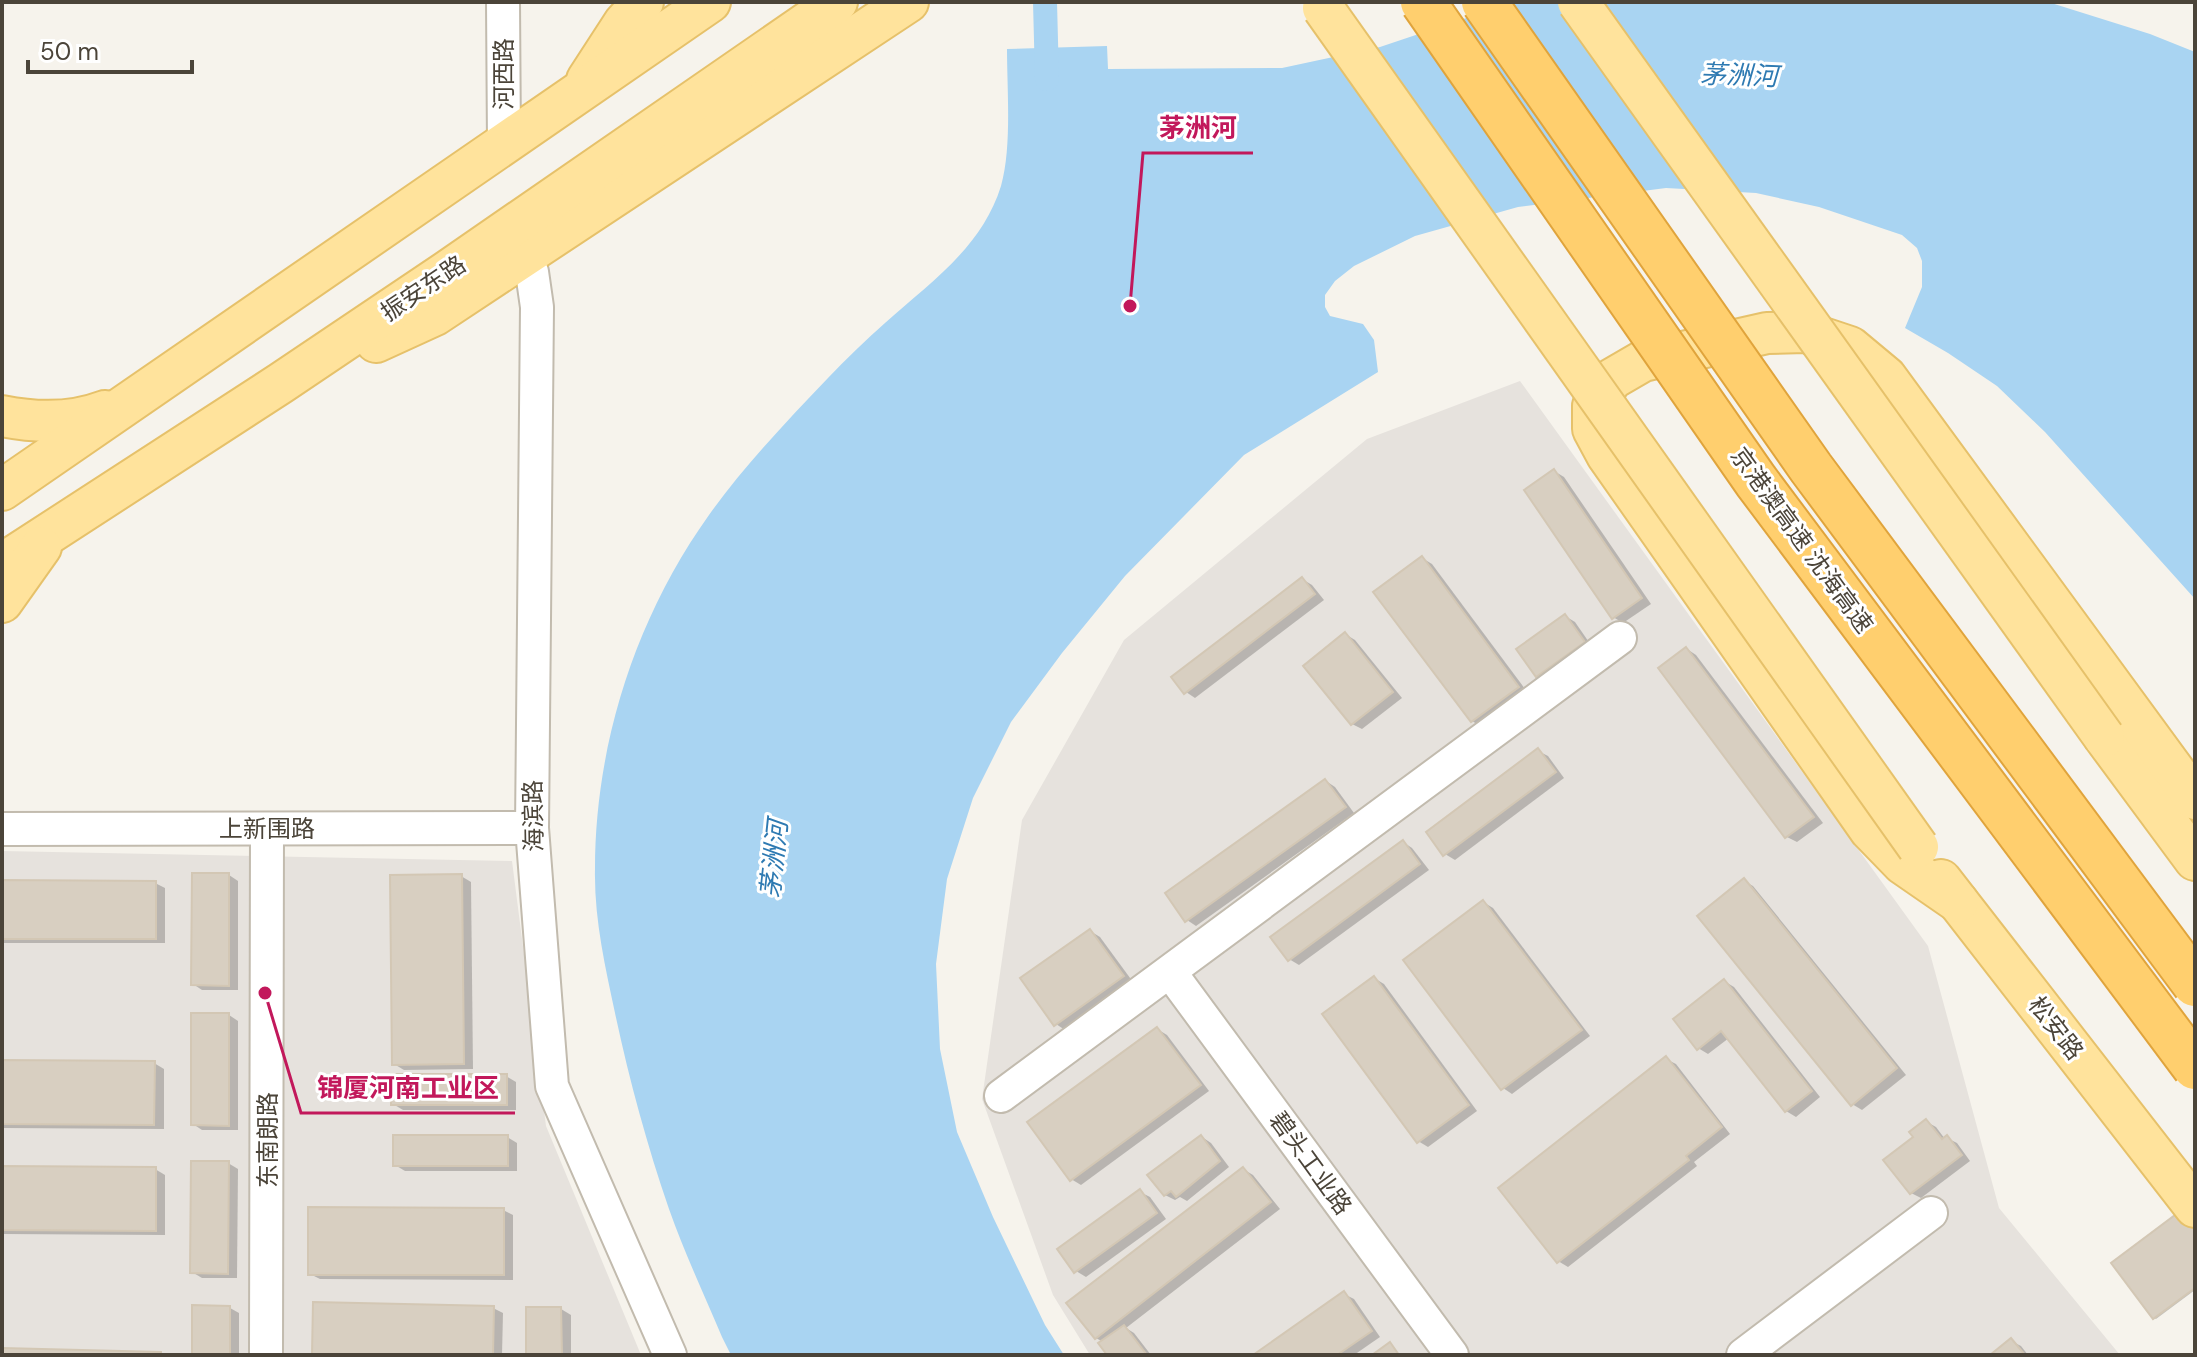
<svg xmlns="http://www.w3.org/2000/svg" width="2197" height="1357" font-family="'DM Sans','Noto Sans SC',sans-serif">
<style>
.industrial{fill:#e6e2dd}
.water{fill:#a9d4f2}
.shadow{fill:#0003}
.lines{fill:none;stroke-linecap:round;stroke-linejoin:round}
.canal{stroke:#a9d4f2;stroke-width:24}
.building{fill:#d8cfc1;stroke:#d3c7b4;stroke-width:2}
.minor-casing{stroke:#c2bbae;stroke-width:36}
.major-casing{stroke:#e6c16a;stroke-width:44}
.minor{stroke:#fff;stroke-width:32}
.major{stroke:#ffe39c;stroke-width:40}
.major-bridge-casing{stroke:#e6c16a;stroke-width:44;stroke-linecap:butt}
.highway-bridge-casing{stroke:#e0a43c;stroke-width:48;stroke-linecap:butt}
.major-bridge{stroke:#ffe39c;stroke-width:40}
.highway-bridge{stroke:#ffcf6e;stroke-width:44}
.labels{text-anchor:middle;dominant-baseline:central;stroke-width:6;stroke-linejoin:round;paint-order:stroke}
.street-label{font-size:24px;fill:#4b4439;stroke:#fff}
.water-label{font-size:26px;font-style:italic;fill:#2e7ab2;stroke:#fff}
.leader{fill:none;stroke:#c2185b;stroke-width:3}
.callout-dot{fill:#c2185b;stroke:#fff;stroke-width:3}
.callout-label{font-size:26px;text-anchor:middle;font-weight:bold;fill:#c2185b;stroke:#fff;stroke-width:6;stroke-linejoin:round;paint-order:stroke}
</style>
<rect width="100%" height="100%" fill="#f6f3ec"/>
<!-- industrial -->
<g class="industrial">
<path d="M 1520,381 L 1928,946 L 1999,1208 L 2120,1355 L 1090,1355 L 1053,1295 L 982,1099 L 1022,820 L 1124,640 L 1367,439 Z"/>
<path d="M 2,851 L 512,861 L 546,1126 L 641,1355 L 2,1355 Z"/>
</g>
<!-- water -->
<path class="water" d="M 1514,2 L 2048,2 L 2150,34 L 2195,52 L 2195,599 L 2045,432 L 1997,386 L 1948,353 L 1905,328 L 1922,287 L 1922,261 L 1917,248 L 1902,235 L 1819,207 L 1756,193 L 1666,188 L 1518,207 L 1415,236 L 1354,266 L 1335,281 L 1325,295 L 1325,307 L 1330,316 L 1363,324 L 1374,340 L 1378,372 L 1244,455 L 1125,576 L 1062,653 L 1011,722 L 973,798 L 947,879 L 936,964 L 940,1049 L 957,1132 L 993,1217 L 1045,1325 L 1064,1355 L 731,1355 L 722,1337 C 704,1294 684,1252 669,1209 C 647,1145 629,1079 615,1013 C 605,966 594,918 595,869 C 595,744 636,617 709,515 C 742,468 788,420 828,378 C 846,359 866,340 885,323 C 931,282 982,247 1001,186 C 1012,147 1007,90 1007,49 L 1107,46 L 1108,69 L 1282,68 L 1380,47 Z"/>
<!-- shadow -->
<g class="shadow">
<path d="M 1554,471 L 1564,477 L 1651,604 L 1623,623 L 1613,617 Z"/>
<path d="M 1422,558 L 1432,564 L 1528,693 L 1482,727 L 1472,721 L 1376,592 Z"/>
<path d="M 1302,579 L 1312,585 L 1324,600 L 1195,698 L 1186,692 Z"/>
<path d="M 1565,616 L 1575,622 L 1593,648 L 1547,681 L 1537,675 Z"/>
<path d="M 1345,634 L 1355,640 L 1402,698 L 1362,729 L 1352,724 Z"/>
<path d="M 1687,649 L 1696,655 L 1823,823 L 1797,842 L 1787,837 L 1660,669 Z"/>
<path d="M 1538,751 L 1548,756 L 1564,778 L 1455,860 L 1445,854 Z"/>
<path d="M 1326,781 L 1335,787 L 1354,813 L 1196,926 L 1187,920 Z"/>
<path d="M 1403,842 L 1412,848 L 1429,870 L 1299,965 L 1289,959 Z"/>
<path d="M 229,875 L 238,881 L 238,990 L 202,990 L 193,984 Z"/>
<path d="M 461,876 L 471,882 L 473,1069 L 404,1070 L 394,1064 Z"/>
<path d="M 1744,881 L 1753,886 L 1906,1075 L 1862,1110 L 1852,1104 Z"/>
<path d="M 2,882 L 155,883 L 165,888 L 165,943 L 2,943 Z"/>
<path d="M 1483,902 L 1493,908 L 1590,1036 L 1512,1094 L 1503,1088 Z"/>
<path d="M 1090,931 L 1100,937 L 1133,982 L 1065,1030 L 1056,1024 Z"/>
<path d="M 1374,978 L 1384,984 L 1477,1111 L 1428,1147 L 1418,1141 Z"/>
<path d="M 1724,981 L 1734,987 L 1820,1097 L 1796,1117 L 1786,1111 L 1729,1038 L 1708,1054 L 1698,1048 Z"/>
<path d="M 229,1015 L 238,1021 L 238,1130 L 202,1130 L 193,1124 Z"/>
<path d="M 1157,1029 L 1167,1035 L 1209,1091 L 1081,1185 L 1071,1179 Z"/>
<path d="M 1666,1059 L 1676,1064 L 1730,1134 L 1694,1162 L 1697,1166 L 1568,1267 L 1558,1261 Z"/>
<path d="M 2,1062 L 154,1063 L 164,1069 L 164,1129 L 2,1128 Z"/>
<path d="M 506,1076 L 516,1082 L 516,1110 L 403,1110 L 393,1104 Z"/>
<path d="M 1927,1122 L 1936,1127 L 1945,1139 L 1947,1138 L 1957,1143 L 1970,1161 L 1921,1198 L 1911,1193 L 1916,1138 Z"/>
<path d="M 507,1137 L 517,1143 L 517,1171 L 405,1171 L 395,1165 Z"/>
<path d="M 1202,1137 L 1211,1143 L 1229,1167 L 1187,1201 L 1180,1197 L 1175,1200 L 1165,1195 Z"/>
<path d="M 228,1163 L 238,1169 L 237,1278 L 202,1278 L 192,1272 Z"/>
<path d="M 2,1168 L 155,1169 L 165,1175 L 165,1235 L 2,1234 Z"/>
<path d="M 1243,1169 L 1253,1175 L 1280,1209 L 1126,1328 L 1134,1333 L 1151,1355 L 1110,1355 L 1103,1342 L 1096,1338 Z"/>
<path d="M 1140,1192 L 1150,1197 L 1166,1219 L 1086,1277 L 1076,1271 Z"/>
<path d="M 2195,1202 L 2195,1290 L 2156,1319 L 2154,1318 Z"/>
<path d="M 503,1210 L 513,1215 L 513,1280 L 320,1279 L 310,1274 Z"/>
<path d="M 1344,1294 L 1354,1299 L 1380,1337 L 1354,1355 L 1256,1355 Z"/>
<path d="M 230,1308 L 239,1313 L 239,1355 L 194,1355 Z"/>
<path d="M 493,1308 L 503,1313 L 502,1355 L 314,1355 Z"/>
<path d="M 561,1309 L 571,1315 L 571,1355 L 528,1355 Z"/>
<path d="M 2011,1341 L 2021,1346 L 2028,1355 L 1994,1355 Z"/>
</g>
<g class="lines">
<!-- canal -->
<path class="canal" d="M 1045,2 L 1047,79"/>
</g>
<!-- building -->
<g class="building">
<path d="M 1554,469 L 1642,598 L 1612,619 L 1524,490 Z"/>
<path d="M 1422,556 L 1519,687 L 1471,722 L 1373,592 Z"/>
<path d="M 1302,577 L 1315,594 L 1184,694 L 1171,677 Z"/>
<path d="M 1565,614 L 1585,642 L 1536,677 L 1516,649 Z"/>
<path d="M 1345,632 L 1393,692 L 1351,725 L 1303,666 Z"/>
<path d="M 1686,647 L 1814,817 L 1785,838 L 1658,668 Z"/>
<path d="M 1538,748 L 1556,772 L 1443,856 L 1426,832 Z"/>
<path d="M 1325,779 L 1346,807 L 1185,922 L 1165,893 Z"/>
<path d="M 1403,840 L 1420,864 L 1288,961 L 1270,937 Z"/>
<path d="M 192,873 L 229,873 L 229,986 L 191,985 Z"/>
<path d="M 462,874 L 464,1064 L 392,1065 L 390,875 Z"/>
<path d="M 1744,878 L 1897,1068 L 1851,1106 L 1697,916 Z"/>
<path d="M 2,880 L 156,881 L 156,939 L 2,939 Z"/>
<path d="M 1483,900 L 1582,1030 L 1501,1090 L 1403,960 Z"/>
<path d="M 1090,929 L 1124,976 L 1054,1026 L 1020,978 Z"/>
<path d="M 1374,976 L 1469,1105 L 1417,1143 L 1322,1014 Z"/>
<path d="M 1724,979 L 1812,1091 L 1785,1112 L 1721,1031 L 1697,1050 L 1673,1019 Z"/>
<path d="M 191,1013 L 229,1013 L 229,1126 L 191,1125 Z"/>
<path d="M 1157,1027 L 1201,1085 L 1070,1181 L 1027,1122 Z"/>
<path d="M 1666,1056 L 1722,1127 L 1686,1156 L 1689,1160 L 1557,1263 L 1498,1188 Z"/>
<path d="M 2,1060 L 155,1061 L 154,1125 L 2,1124 Z"/>
<rect x="391" y="1074" width="116" height="31"/>
<path d="M 1926,1119 L 1942,1139 L 1947,1135 L 1962,1155 L 1910,1194 L 1883,1160 L 1913,1137 L 1909,1132 Z"/>
<rect x="393" y="1135" width="115" height="31"/>
<path d="M 1201,1135 L 1220,1161 L 1176,1197 L 1171,1191 L 1164,1196 L 1147,1175 Z"/>
<path d="M 191,1161 L 229,1161 L 228,1274 L 190,1273 Z"/>
<path d="M 2,1166 L 156,1167 L 156,1231 L 2,1230 Z"/>
<path d="M 1243,1167 L 1271,1202 L 1095,1339 L 1066,1303 Z"/>
<path d="M 1140,1189 L 1157,1213 L 1074,1273 L 1057,1249 Z"/>
<path d="M 2195,1200 L 2195,1288 L 2153,1319 L 2111,1263 Z"/>
<path d="M 308,1207 L 504,1208 L 504,1275 L 308,1275 Z"/>
<path d="M 1344,1291 L 1372,1331 L 1337,1355 L 1253,1355 Z"/>
<path d="M 313,1302 L 494,1306 L 493,1355 L 312,1355 Z"/>
<path d="M 192,1305 L 230,1306 L 230,1355 L 192,1355 Z"/>
<path d="M 526,1307 L 561,1307 L 562,1355 L 526,1355 Z"/>
<path d="M 1124,1325 L 1147,1355 L 1107,1355 L 1098,1343 Z"/>
<path d="M 2011,1338 L 2025,1355 L 1990,1355 Z"/>
<path d="M 1390,1342 L 1399,1355 L 1372,1355 Z"/>
<path d="M 2,1348 L 161,1352 L 161,1355 L 2,1355 Z"/>
</g>
<g class="lines">
<!-- minor casing -->
<g class="minor-casing">
<g id="minor">
<path d="M 503,2 L 504,145"/>
<path d="M 525,254 L 532,272 L 537,307 L 532,828 L 552,1086 L 670,1355"/>
<path d="M 2,829 L 532,828"/>
<path d="M 1170,972 L 1452,1355"/>
<path d="M 1001,1096 L 1620,638"/>
<path d="M 266,1355 L 267,829"/>
<path d="M 1743,1355 L 1931,1213"/>
</g>
</g>
<!-- major casing -->
<g class="major-casing">
<g id="major">
<path d="M 587,80 L 624,23 L 643,2"/>
<path d="M 376,342 L 435,315 L 908,2"/>
<path d="M 2,416 C 37,423 71,424 105,411"/>
<path d="M 2,490 L 710,2"/>
<path d="M 2,564 L 281,383 L 446,272 L 837,2"/>
<path d="M 2,602 L 41,547"/>
<path d="M 2104,737 L 2195,860"/>
<path d="M 1941,880 L 2195,1207"/>
<path d="M 1958,902 L 1903,864 L 1870,830 L 1607,455 L 1593,429 L 1593,406 L 1612,379 L 1643,361 L 1767,333 L 1805,332 L 1850,347 L 1886,377 L 2195,799"/>
</g>
</g>
<!-- minor -->
<use href="#minor" class="minor"/>
<!-- major -->
<use href="#major" class="major"/>
<!-- major-bridge casing -->
<g class="major-bridge-casing">
<g id="major-bridge">
<path d="M 1578,2 L 2104,737"/>
<path d="M 1323,8 L 1918,847"/>
</g>
</g>
<!-- highway-bridge casing -->
<g class="highway-bridge-casing">
<g id="highway-bridge">
<path d="M 1423,2 L 1756,481 L 2195,1067"/>
<path d="M 1484,2 L 1811,468 L 2195,984"/>
</g>
</g>
<!-- major-bridge -->
<use href="#major-bridge" class="major-bridge"/>
<!-- highway-bridge -->
<use href="#highway-bridge" class="highway-bridge"/>
</g>
<g class="labels">
<!-- street labels -->
<g class="street-label">
<text transform="translate(503 74) rotate(-90)">河西路</text>
<text transform="translate(423 288) rotate(-34)">振安东路</text>
<text transform="translate(1802 540) rotate(54)">京港澳高速 沈海高速</text>
<text transform="translate(533 816) rotate(-91)">海滨路</text>
<text x="267" y="828">上新围路</text>
<text transform="translate(2056 1028) rotate(52)">松安路</text>
<text transform="translate(267 1140) rotate(-90)">东南朗路</text>
<text transform="translate(1311 1163) rotate(54)">碧头工业路</text>
</g>
<!-- water labels -->
<g class="water-label">
<text transform="translate(1739 75) rotate(2)">茅洲河</text>
<text transform="translate(774 859) rotate(-84)">茅洲河</text>
</g>
</g>
<!-- callouts -->
<path class="leader" d="M1130 306L1143 153H1253M265 993L301 1113H515"/>
<g class="callout-dot">
<circle cx="1130" cy="306" r="8"/>
<circle cx="265" cy="993" r="8"/>
</g>
<g class="callout-label">
<text x="1198" y="137">茅洲河</text>
<text x="408" y="1097">锦厦河南工业区</text>
</g>
<!-- border -->
<rect width="2197" height="1357" fill="none" stroke="#4b4439" stroke-width="8"/>
<!-- scale -->
<path d="M28 60v12h164v-12" fill="none" stroke="#4b4439" stroke-width="4"/>
<text x="40" y="60" font-size="24" fill="#4b4439" stroke="#ffffff" stroke-width="6" paint-order="stroke">50 m</text>
</svg>
